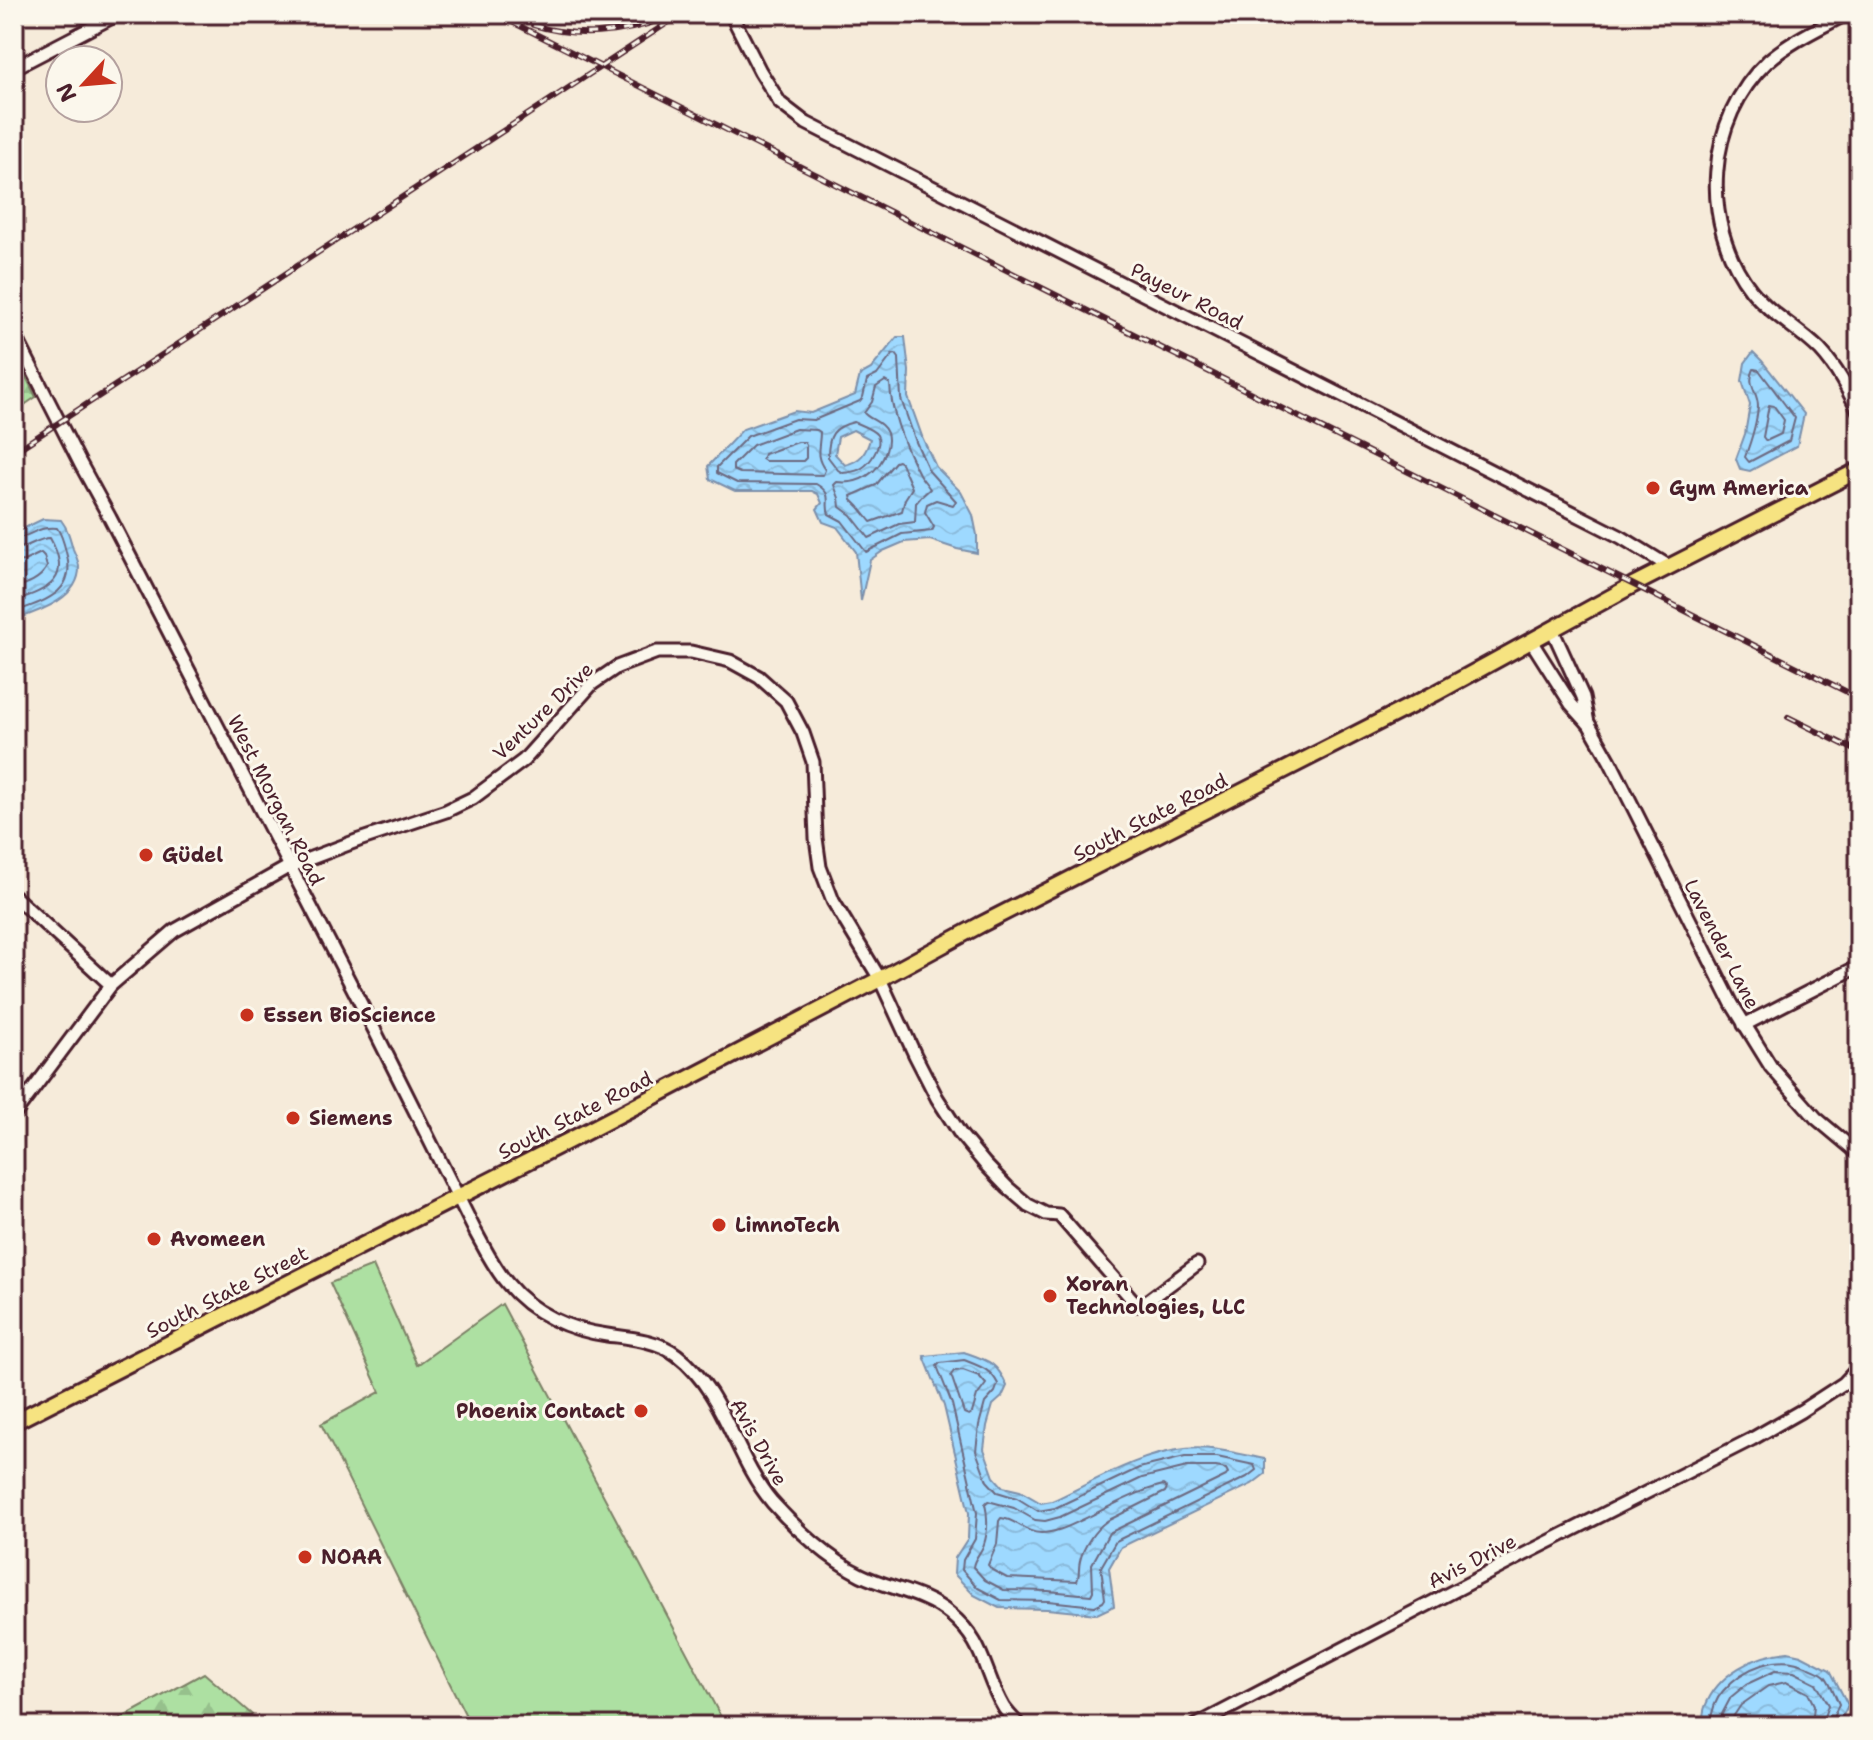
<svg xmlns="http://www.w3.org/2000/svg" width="1873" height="1740" font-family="'Shantell Sans',sans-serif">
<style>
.green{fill:#ade0a2;stroke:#7c8066;stroke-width:2}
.forest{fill:url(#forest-firs);stroke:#7c8066;stroke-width:2}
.water{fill:url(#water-waves);stroke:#7c8faa;stroke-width:2;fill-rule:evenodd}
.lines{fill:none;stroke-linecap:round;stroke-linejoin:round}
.shore{stroke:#6c6980;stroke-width:2}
.minor-casing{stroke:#4a1f2b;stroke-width:17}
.major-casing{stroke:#4a1f2b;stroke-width:20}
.minor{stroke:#fbf7ec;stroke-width:11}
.major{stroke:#f6e381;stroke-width:14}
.rail-casing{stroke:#4a1f2b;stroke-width:6}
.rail{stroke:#fbf7ec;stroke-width:3;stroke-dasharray:9;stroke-linecap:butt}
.poi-dot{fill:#c8321e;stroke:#fbf7ec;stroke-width:3}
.labels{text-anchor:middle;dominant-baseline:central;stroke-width:6;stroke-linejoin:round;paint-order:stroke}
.street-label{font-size:20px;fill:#4a1f2b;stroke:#fbf7ec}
.poi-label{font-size:20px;font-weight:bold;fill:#4a1f2b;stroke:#fbf7ec;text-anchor:start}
</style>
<defs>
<pattern id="forest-firs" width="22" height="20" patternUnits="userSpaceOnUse" patternTransform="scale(2)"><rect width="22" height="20" fill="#ade0a2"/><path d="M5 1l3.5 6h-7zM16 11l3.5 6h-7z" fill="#96c08c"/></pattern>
<pattern id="water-waves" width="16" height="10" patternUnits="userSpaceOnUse" patternTransform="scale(2)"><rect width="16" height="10" fill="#9ed9ff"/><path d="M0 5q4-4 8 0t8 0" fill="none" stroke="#8abadb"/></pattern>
</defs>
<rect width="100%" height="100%" fill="#f6ebda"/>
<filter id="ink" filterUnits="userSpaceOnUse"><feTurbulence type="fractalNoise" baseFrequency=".0125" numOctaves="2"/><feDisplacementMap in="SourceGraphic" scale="16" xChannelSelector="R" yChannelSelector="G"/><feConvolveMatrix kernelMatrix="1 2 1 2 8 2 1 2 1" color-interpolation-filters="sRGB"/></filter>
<g filter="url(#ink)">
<!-- green -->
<path class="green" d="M 373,1266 L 417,1365 L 502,1304 L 721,1717 L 703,1726 L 471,1726 L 321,1424 L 380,1392 L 330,1283 Z"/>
<!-- forest -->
<g class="forest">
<path d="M 14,353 L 36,397 L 14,412 Z"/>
<path d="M 204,1673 L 265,1726 L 107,1726 Z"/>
</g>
<!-- water -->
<g class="water">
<path d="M 897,337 L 905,337 L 909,371 L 908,397 L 923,439 L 936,467 L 961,492 L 973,515 L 977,535 L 977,553 L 957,549 L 930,540 L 904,542 L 883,551 L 870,560 L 861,601 L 856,552 L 837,527 L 823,522 L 817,509 L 822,503 L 818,494 L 812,491 L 735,491 L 710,479 L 708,466 L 743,429 L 794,411 L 811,413 L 855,395 L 860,375 L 871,369 ZM 853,430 L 870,439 C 866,454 860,461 845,465 L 835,454 L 838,437 Z"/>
<path d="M 1753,352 L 1762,361 L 1804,414 L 1797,446 L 1750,471 L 1740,469 L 1736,459 L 1745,434 L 1750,405 L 1742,381 L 1745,363 Z"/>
<path d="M 43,519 L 61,520 C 68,529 70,538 73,549 C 75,554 79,562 79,567 C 80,599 37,612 14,620 L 14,533 Z"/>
<path d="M 964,1352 C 987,1360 997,1362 1007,1386 L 1002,1397 L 993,1405 L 987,1426 L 984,1449 L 994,1477 L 1003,1487 L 1020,1491 L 1041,1503 L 1052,1501 C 1093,1482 1140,1453 1185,1449 C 1212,1446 1239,1454 1265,1459 L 1265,1474 L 1252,1484 L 1121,1547 L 1109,1568 L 1114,1606 L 1097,1614 L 1047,1609 L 999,1608 L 974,1595 L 954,1574 L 955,1558 L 968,1538 L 969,1513 L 944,1406 L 924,1356 Z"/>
<path d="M 1788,1652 L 1801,1655 L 1830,1670 L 1848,1705 L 1841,1720 L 1842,1726 L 1702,1726 C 1703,1720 1703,1712 1705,1707 C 1718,1673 1755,1655 1788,1652 Z"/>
</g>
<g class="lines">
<!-- shore -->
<g class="shore">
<path d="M 896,354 L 899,358 L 901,399 L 916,442 L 929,471 L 956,501 L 953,505 L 936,500 L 927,504 L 925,512 L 934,527 L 932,531 L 902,534 L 866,552 L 842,521 L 829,514 C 824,502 835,495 816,484 L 737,483 L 717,473 L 717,467 L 748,436 L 795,419 L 814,420 L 860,401 L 863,397 L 867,380 L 877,375 L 892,355 Z"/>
<path d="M 1754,369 L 1759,370 L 1795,418 L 1789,441 L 1749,462 L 1745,457 C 1751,441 1757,423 1758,406 C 1758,391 1746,385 1754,369 Z"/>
<path d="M 885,381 L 890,384 C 891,414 905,447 919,474 C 922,479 927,484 930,489 L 921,497 L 916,503 L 915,522 L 899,524 L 869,538 L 851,515 L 840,507 L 839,498 L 834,485 L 837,482 C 859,485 879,473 886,451 C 888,445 889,439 887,433 C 883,422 870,420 864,413 L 872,402 L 876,387 Z"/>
<path d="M 1769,405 L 1774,406 L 1784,420 L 1781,434 L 1766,441 L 1763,437 Z"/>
<path d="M 854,422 C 860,425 873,429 877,435 C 883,445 870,463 862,468 C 857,472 849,472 843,473 L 838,470 L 828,457 C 828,435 833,427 854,422 Z"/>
<path d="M 796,429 L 817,430 L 820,432 C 820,448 814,455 825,470 L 823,475 L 740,473 L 733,470 L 733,465 L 753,445 Z"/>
<path d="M 798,442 L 804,442 L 806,445 L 806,458 L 803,461 L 765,461 L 762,459 L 764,454 Z"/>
<path d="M 895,462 L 898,461 L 901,463 L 912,488 L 905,499 L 902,511 L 871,522 L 859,507 L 852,500 L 851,496 L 876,485 Z"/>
<path d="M 14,539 C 31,537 36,526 57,528 C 62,535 64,543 66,552 C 78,592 45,601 14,612"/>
<path d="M 14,549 C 27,549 37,538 50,538 C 73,579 50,589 14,601"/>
<path d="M 14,562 L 24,561 L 41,553 L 44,556 L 47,567 C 40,580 27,584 14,588"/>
<path d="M 964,1360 C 979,1366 991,1369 998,1384 L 995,1392 L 985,1403 L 979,1425 L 976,1451 L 987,1481 L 997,1492 L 1017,1498 L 1038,1511 L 1055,1508 L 1139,1468 L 1185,1457 L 1217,1457 L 1254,1465 L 1256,1470 L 1247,1477 L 1116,1541 L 1101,1567 L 1105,1599 L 1103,1602 L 1095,1606 L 1048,1601 L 1001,1600 L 978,1588 L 962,1570 L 963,1560 L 975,1539 L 977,1513 L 952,1404 L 937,1366 L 940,1363 Z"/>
<path d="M 963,1370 L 979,1376 L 986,1384 L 977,1396 L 972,1413 L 969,1415 L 964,1413 L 951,1375 L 954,1371 Z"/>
<path d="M 1187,1467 L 1216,1467 L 1226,1469 L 1228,1473 L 1226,1476 L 1109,1533 L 1092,1564 L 1093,1591 L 1091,1595 L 1048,1591 L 1004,1590 L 985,1580 L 973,1567 C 974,1558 981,1553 984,1544 C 988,1533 988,1515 985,1504 L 988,1501 L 1014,1508 L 1035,1520 L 1045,1521 L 1060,1517 L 1142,1478 Z"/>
<path d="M 1163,1485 L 1167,1488 L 1165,1492 L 1107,1521 C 1095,1529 1083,1547 1080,1561 C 1078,1569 1080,1575 1077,1581 L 1007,1578 L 992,1570 L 988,1565 L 997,1544 L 999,1521 L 1001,1518 C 1016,1519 1025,1533 1041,1533 C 1056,1533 1069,1526 1082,1520 C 1109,1507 1135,1492 1163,1485 Z"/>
<path d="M 1710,1726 C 1711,1714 1714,1701 1723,1691 C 1743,1667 1779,1653 1808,1667 C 1813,1670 1821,1672 1825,1676 C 1831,1683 1835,1696 1839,1704 L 1833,1718 L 1834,1726"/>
<path d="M 1720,1726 L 1722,1714 L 1731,1697 L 1747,1684 L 1775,1671 L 1794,1672 L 1816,1683 L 1828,1705 L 1824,1717 L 1824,1726"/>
<path d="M 1732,1726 L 1733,1717 L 1741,1705 L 1768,1686 L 1786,1682 L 1808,1693 L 1814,1705 L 1812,1726"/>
</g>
<!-- minor casing -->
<g class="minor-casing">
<g id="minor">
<path d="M 731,14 L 760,71 L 780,103 L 806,123 L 1621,537 L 1670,567"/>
<path d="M 1846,14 C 1820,28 1791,41 1768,61 C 1706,119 1699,223 1751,290 C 1770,314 1798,328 1820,350 C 1837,368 1848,390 1859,412"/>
<path d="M 14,68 L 118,14"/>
<path d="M 14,333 L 80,463 L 110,518 L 375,1031 L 475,1231 C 485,1249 494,1268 507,1283 C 532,1314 570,1330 607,1335 C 630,1338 658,1340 677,1355 C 725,1392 734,1457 772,1502 C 795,1528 830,1560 861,1575 C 890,1589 925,1593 950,1614 C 986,1643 983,1673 1004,1708 C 1009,1715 1014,1720 1020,1726"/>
<path d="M 1552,629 L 1583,697 L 1588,723"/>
<path d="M 1531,641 L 1571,704 L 1589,724 L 1610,761 L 1732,1004 L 1771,1067 L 1816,1118 L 1859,1154"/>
<path d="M 14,896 L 111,985"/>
<path d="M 1744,1025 L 1859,966"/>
<path d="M 14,1115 L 111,985 L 174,931 L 290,866 L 359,840 L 446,811 L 473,798 L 524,760 L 592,684 L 617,667 L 657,652 L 691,652 L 730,661 L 759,677 L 786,701 L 803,733 L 813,762 L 816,838 L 820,867 L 833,901 L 880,979 L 915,1055 L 937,1098 L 961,1135 L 985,1164 L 1008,1188 L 1028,1205 L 1046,1214 L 1059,1215 L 1137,1305 L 1146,1302 L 1197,1264"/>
<path d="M 1195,1726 L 1523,1555 L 1752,1439 L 1801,1411 L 1844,1383 L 1859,1367"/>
</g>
</g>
<!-- major casing -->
<g class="major-casing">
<path id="major" d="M 14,1422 L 578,1136 L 880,979 L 980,925 L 1436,693 L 1633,585 L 1859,470"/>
</g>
<!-- minor -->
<use href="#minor" class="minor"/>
<!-- major -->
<use href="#major" class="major"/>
<!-- rail casing -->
<g class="rail-casing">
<g id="rail">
<path d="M 496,14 L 1859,698"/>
<path d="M 533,25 C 575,38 621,35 662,19"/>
<path d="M 14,452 L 681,14"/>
<path d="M 1788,717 L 1859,752"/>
</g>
</g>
<!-- rail -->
<use href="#rail" class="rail"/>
</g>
</g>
<!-- markers -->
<g class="poi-dot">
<circle cx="1653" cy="488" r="8"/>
<circle cx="146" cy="855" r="8"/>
<circle cx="247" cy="1015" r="8"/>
<circle cx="293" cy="1118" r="8"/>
<circle cx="719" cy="1225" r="8"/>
<circle cx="154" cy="1239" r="8"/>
<circle cx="1050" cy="1296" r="8"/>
<circle cx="641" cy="1411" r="8"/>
<circle cx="305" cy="1557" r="8"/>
</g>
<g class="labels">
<!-- street labels -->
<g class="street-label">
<text transform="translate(1187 296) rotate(27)">Payeur Road</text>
<text transform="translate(543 711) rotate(-44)">Venture Drive</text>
<text transform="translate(276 800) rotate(63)">West Morgan Road</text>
<text transform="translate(1150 817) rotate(-27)">South State Road</text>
<text transform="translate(1722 944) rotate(63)">Lavender Lane</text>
<text transform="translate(575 1115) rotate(-27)">South State Road</text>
<text transform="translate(227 1292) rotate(-27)">South State Street</text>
<text transform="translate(759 1442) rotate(61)">Avis Drive</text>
<text transform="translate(1472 1561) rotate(-27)">Avis Drive</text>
</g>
<!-- poi labels -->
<g class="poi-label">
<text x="1669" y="488">Gym America</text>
<text x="162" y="855">Güdel</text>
<text x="263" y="1015">Essen BioScience</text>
<text x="309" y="1118">Siemens</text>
<text x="735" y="1225">LimnoTech</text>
<text x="170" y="1239">Avomeen</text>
<text x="1066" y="1284">Xoran<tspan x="1066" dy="23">Technologies, LLC</tspan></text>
<text x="625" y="1411" text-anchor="end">Phoenix Contact</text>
<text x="321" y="1557">NOAA</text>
</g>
</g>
<!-- margin -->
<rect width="1873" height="1740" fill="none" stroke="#fbf7ec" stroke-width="48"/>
<rect x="24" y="24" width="1825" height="1692" fill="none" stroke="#4a1f2b" stroke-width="3" filter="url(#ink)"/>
<!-- north arrow -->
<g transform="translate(84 84) rotate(244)"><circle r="38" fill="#fbf7ec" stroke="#b4a19f" stroke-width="2"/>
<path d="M0-6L14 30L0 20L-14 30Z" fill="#c8321e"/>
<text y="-12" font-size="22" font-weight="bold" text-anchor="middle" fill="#4a1f2b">N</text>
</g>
</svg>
